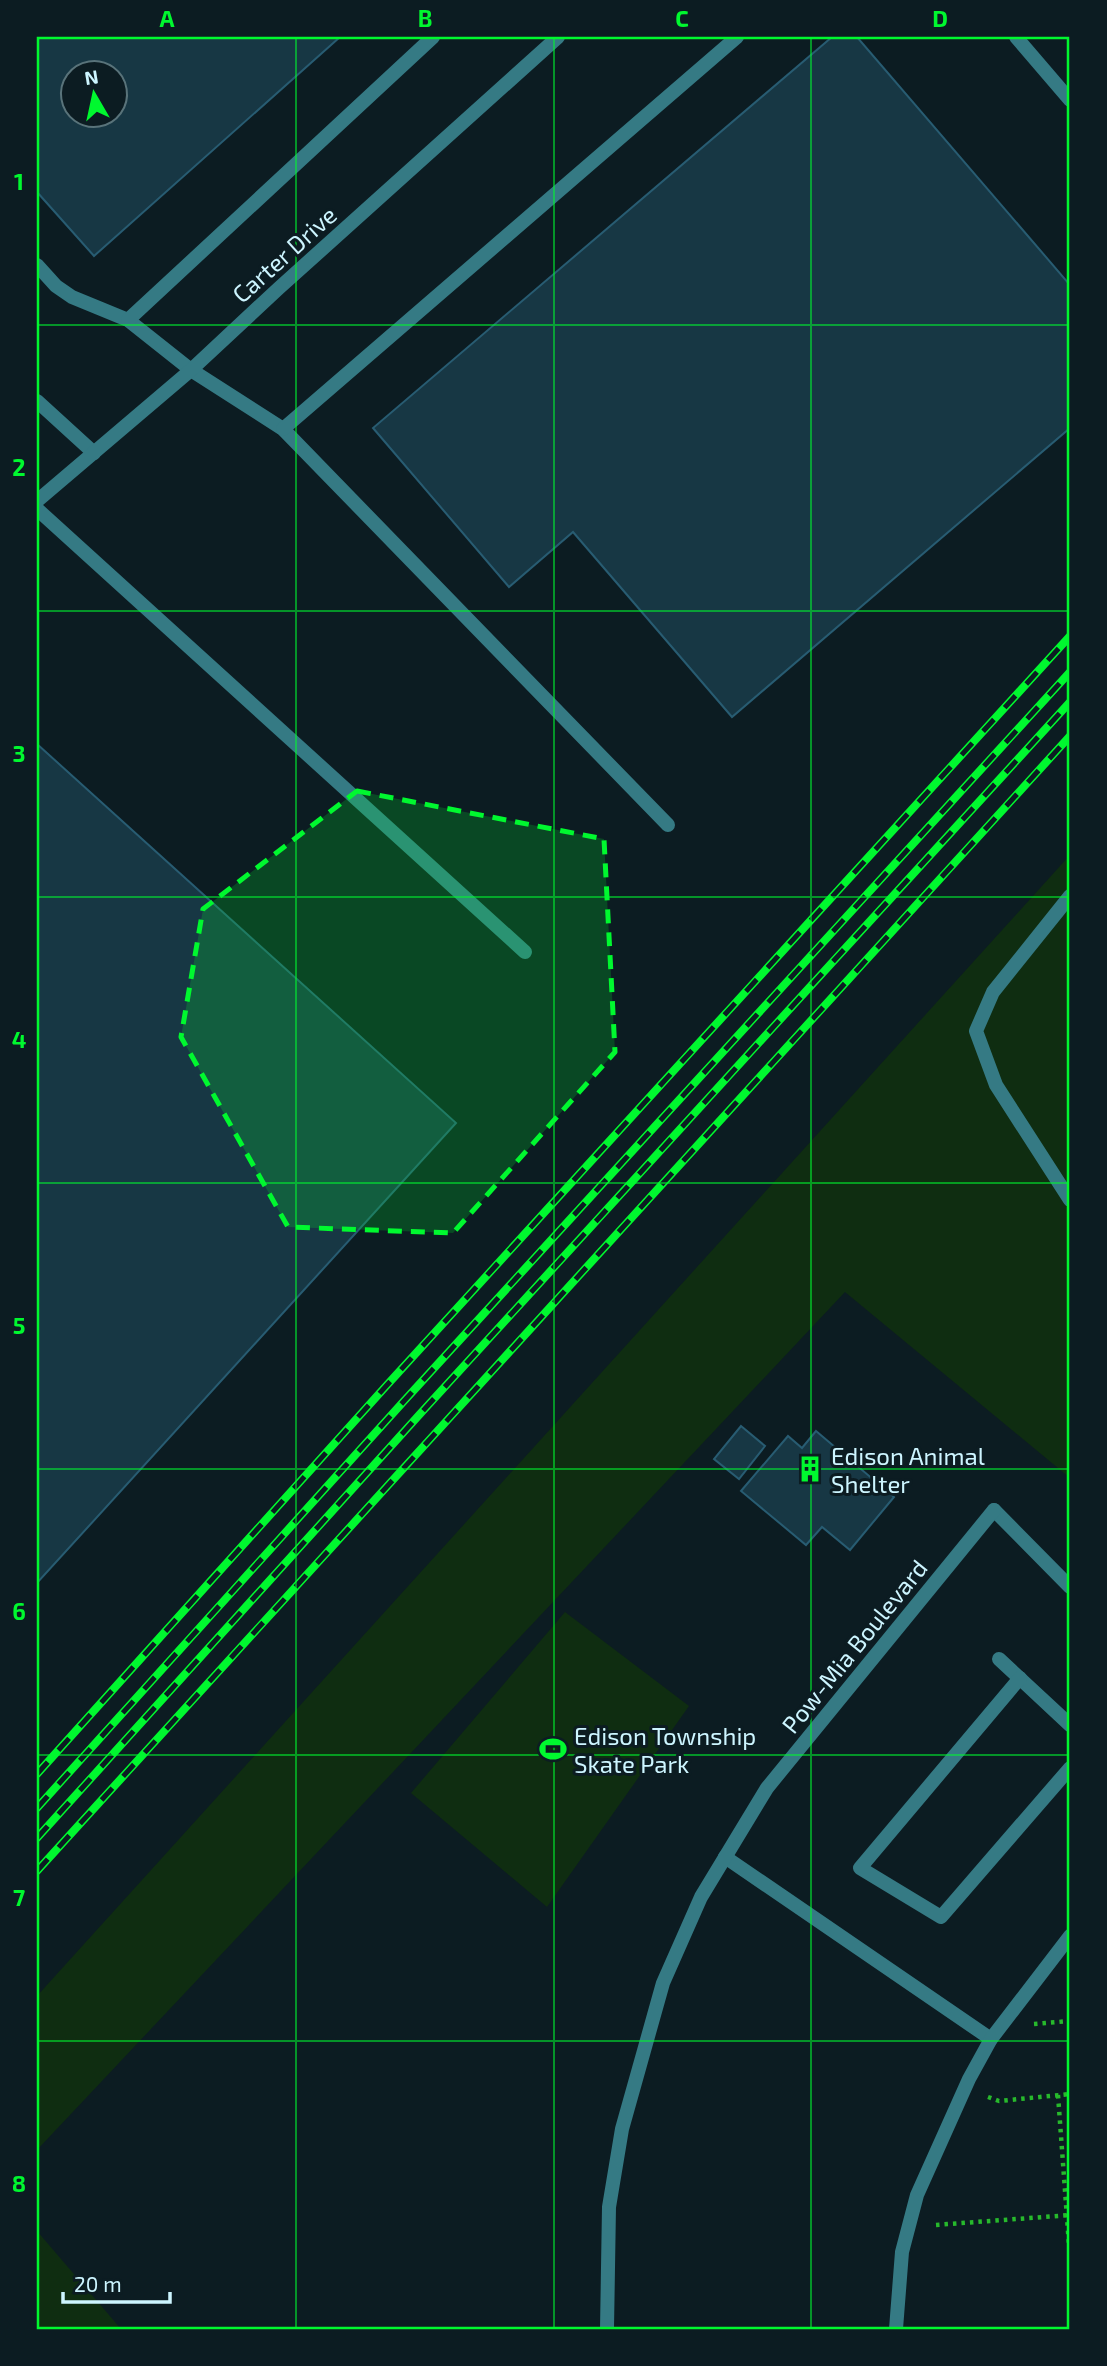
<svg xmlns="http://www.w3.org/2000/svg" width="1107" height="2366" font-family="'Exo 2',sans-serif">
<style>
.green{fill:#0f2d11}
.building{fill:#173744;stroke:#285c72;stroke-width:2;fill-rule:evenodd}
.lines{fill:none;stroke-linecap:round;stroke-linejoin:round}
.path{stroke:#27b92c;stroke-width:4.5;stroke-dasharray:3.5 5;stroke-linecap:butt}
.service{stroke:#357a84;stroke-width:14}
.minor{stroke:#357a84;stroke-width:14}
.tertiary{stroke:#357a84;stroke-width:14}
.rail-casing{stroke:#00f82f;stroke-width:8}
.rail{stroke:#0c1c22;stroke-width:5;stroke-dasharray:16;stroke-linecap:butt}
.marked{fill:#00f82f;fill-opacity:0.2;stroke:#00f82f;stroke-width:5;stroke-dasharray:14 9;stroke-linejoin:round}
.grid{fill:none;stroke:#00f82f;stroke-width:2;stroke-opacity:0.55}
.labels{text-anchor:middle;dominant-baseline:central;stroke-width:6;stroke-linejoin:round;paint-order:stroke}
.street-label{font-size:24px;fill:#cdf5ff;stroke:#0c1c22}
.poi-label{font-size:24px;fill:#cdf5ff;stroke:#0c1c22;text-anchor:start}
.neatline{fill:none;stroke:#00f82f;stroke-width:2.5}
.grid-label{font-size:23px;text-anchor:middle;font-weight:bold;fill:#00f82f}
</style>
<rect width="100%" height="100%" fill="#0c1c22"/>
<!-- green -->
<g class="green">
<path d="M 1070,855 L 1070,1478 L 845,1292 L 37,2150 L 37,1996 Z"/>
<path d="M 565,1612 L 689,1706 L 547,1907 L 411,1793 Z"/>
<path d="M 37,2231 L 121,2329 L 37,2329 Z"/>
</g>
<!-- building -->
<g class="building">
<path d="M 37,37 L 340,37 L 94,256 L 37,192 ZM 74,74 L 116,74 L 116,116 L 74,116 Z"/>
<path d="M 832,37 L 857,37 L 1070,285 L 1070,428 L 732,717 L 573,532 L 509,587 L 373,428 Z"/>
<path d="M 37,744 L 456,1123 L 37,1583 Z"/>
<path d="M 741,1426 L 765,1446 L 739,1479 L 714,1459 Z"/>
<path d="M 816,1431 L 894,1497 L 850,1550 L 822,1527 L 806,1545 L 741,1491 L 788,1436 L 802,1448 Z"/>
</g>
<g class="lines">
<!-- path -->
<g class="path">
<path d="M 1034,2024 L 1070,2021"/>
<path d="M 1058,2095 L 1070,2259"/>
<path d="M 988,2097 L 999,2101 L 1070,2094"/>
<path d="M 936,2225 L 1070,2215"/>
</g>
<!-- service -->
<g class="service">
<path d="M 37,265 L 56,286 L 72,297 L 128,320 L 191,370 L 283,429 L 668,825"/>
<path d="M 128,320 L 433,37"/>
<path d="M 37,401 L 94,453"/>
<path d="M 283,429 L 737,37"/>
<path d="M 37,509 L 525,952"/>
<path d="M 1070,896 L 993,992 L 976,1031 L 996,1085 L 1070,1200"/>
<path d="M 994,1510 L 1070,1587"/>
<path d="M 999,1659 L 1070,1725"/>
<path d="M 1020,1678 L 860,1868 L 941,1917 L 1070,1768"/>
<path d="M 725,1857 L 991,2039"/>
<path d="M 896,2329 L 902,2252 L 917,2195 L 969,2079 L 991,2039 L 1070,1936"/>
</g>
<!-- minor -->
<g class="minor">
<path d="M 37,501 L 191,370 L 279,288 L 558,37"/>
<path d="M 607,2329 L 609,2207 L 622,2129 L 663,1983 L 701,1897 L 767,1788 L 994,1510"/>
</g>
<!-- tertiary -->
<path class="tertiary" d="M 1016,37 L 1070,100"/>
<!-- rail casing -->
<g class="rail-casing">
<g id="rail">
<path d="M 37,1774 L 387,1385 L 1070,636"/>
<path d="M 37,1808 L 404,1401 L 1070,672"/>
<path d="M 37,1838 L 420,1414 L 1070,702"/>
<path d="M 37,1871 L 1070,736"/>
</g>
</g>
<!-- rail -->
<use href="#rail" class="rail"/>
</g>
<!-- marked area -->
<path class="marked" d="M 357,791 L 604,839 L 615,1052 L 453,1233 L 288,1227 L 181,1037 L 203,909 Z"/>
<!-- grid -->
<path class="grid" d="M 296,37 L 296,2329M 554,37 L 554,2329M 811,37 L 811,2329M 37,325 L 1070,325M 37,611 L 1070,611M 37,897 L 1070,897M 37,1183 L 1070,1183M 37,1469 L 1070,1469M 37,1755 L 1070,1755M 37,2041 L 1070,2041"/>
<!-- icons -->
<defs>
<g id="building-bare" transform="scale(2.1)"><path d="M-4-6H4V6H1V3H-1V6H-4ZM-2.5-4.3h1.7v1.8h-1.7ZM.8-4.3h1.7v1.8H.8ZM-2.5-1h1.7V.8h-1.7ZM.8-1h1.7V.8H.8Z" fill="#00f82f" stroke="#0c1c22" stroke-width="2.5" paint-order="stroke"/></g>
<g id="stadium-bare" transform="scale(2.1)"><path d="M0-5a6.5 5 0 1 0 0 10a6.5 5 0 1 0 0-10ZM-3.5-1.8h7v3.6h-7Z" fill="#00f82f" stroke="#0c1c22" stroke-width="2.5" paint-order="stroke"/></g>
</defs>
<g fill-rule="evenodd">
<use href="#building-bare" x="810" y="1469"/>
<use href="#stadium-bare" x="553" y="1749"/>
</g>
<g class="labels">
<!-- street labels -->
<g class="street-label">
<text transform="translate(284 254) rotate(-42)">Carter Drive</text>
<text transform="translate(854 1646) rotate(-51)">Pow-Mia Boulevard</text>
</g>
<!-- poi labels -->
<g class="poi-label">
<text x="831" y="1455">Edison Animal<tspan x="831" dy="28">Shelter</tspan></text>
<text x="574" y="1735">Edison Township<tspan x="574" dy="28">Skate Park</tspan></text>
</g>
</g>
<!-- border -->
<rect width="1107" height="2366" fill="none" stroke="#0c1c22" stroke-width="77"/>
<!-- north arrow -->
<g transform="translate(94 94) rotate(351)"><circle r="33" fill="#0c1c22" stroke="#59737a" stroke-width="2"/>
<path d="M0-5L12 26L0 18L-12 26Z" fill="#00f82f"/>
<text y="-10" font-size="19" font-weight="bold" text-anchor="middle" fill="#cdf5ff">N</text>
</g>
<!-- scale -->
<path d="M63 2292v10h107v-10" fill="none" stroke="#cdf5ff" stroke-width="3.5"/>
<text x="74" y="2292" font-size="21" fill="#cdf5ff" stroke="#0c1c22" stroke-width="5" paint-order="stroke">20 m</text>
<rect x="38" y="38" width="1030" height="2290" class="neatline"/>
<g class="grid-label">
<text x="167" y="27">A</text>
<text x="425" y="27">B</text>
<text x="682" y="27">C</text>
<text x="940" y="27">D</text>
<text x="19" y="190">1</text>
<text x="19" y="476">2</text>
<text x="19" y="762">3</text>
<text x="19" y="1048">4</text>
<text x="19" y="1334">5</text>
<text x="19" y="1620">6</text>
<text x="19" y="1906">7</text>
<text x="19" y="2192">8</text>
</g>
</svg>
